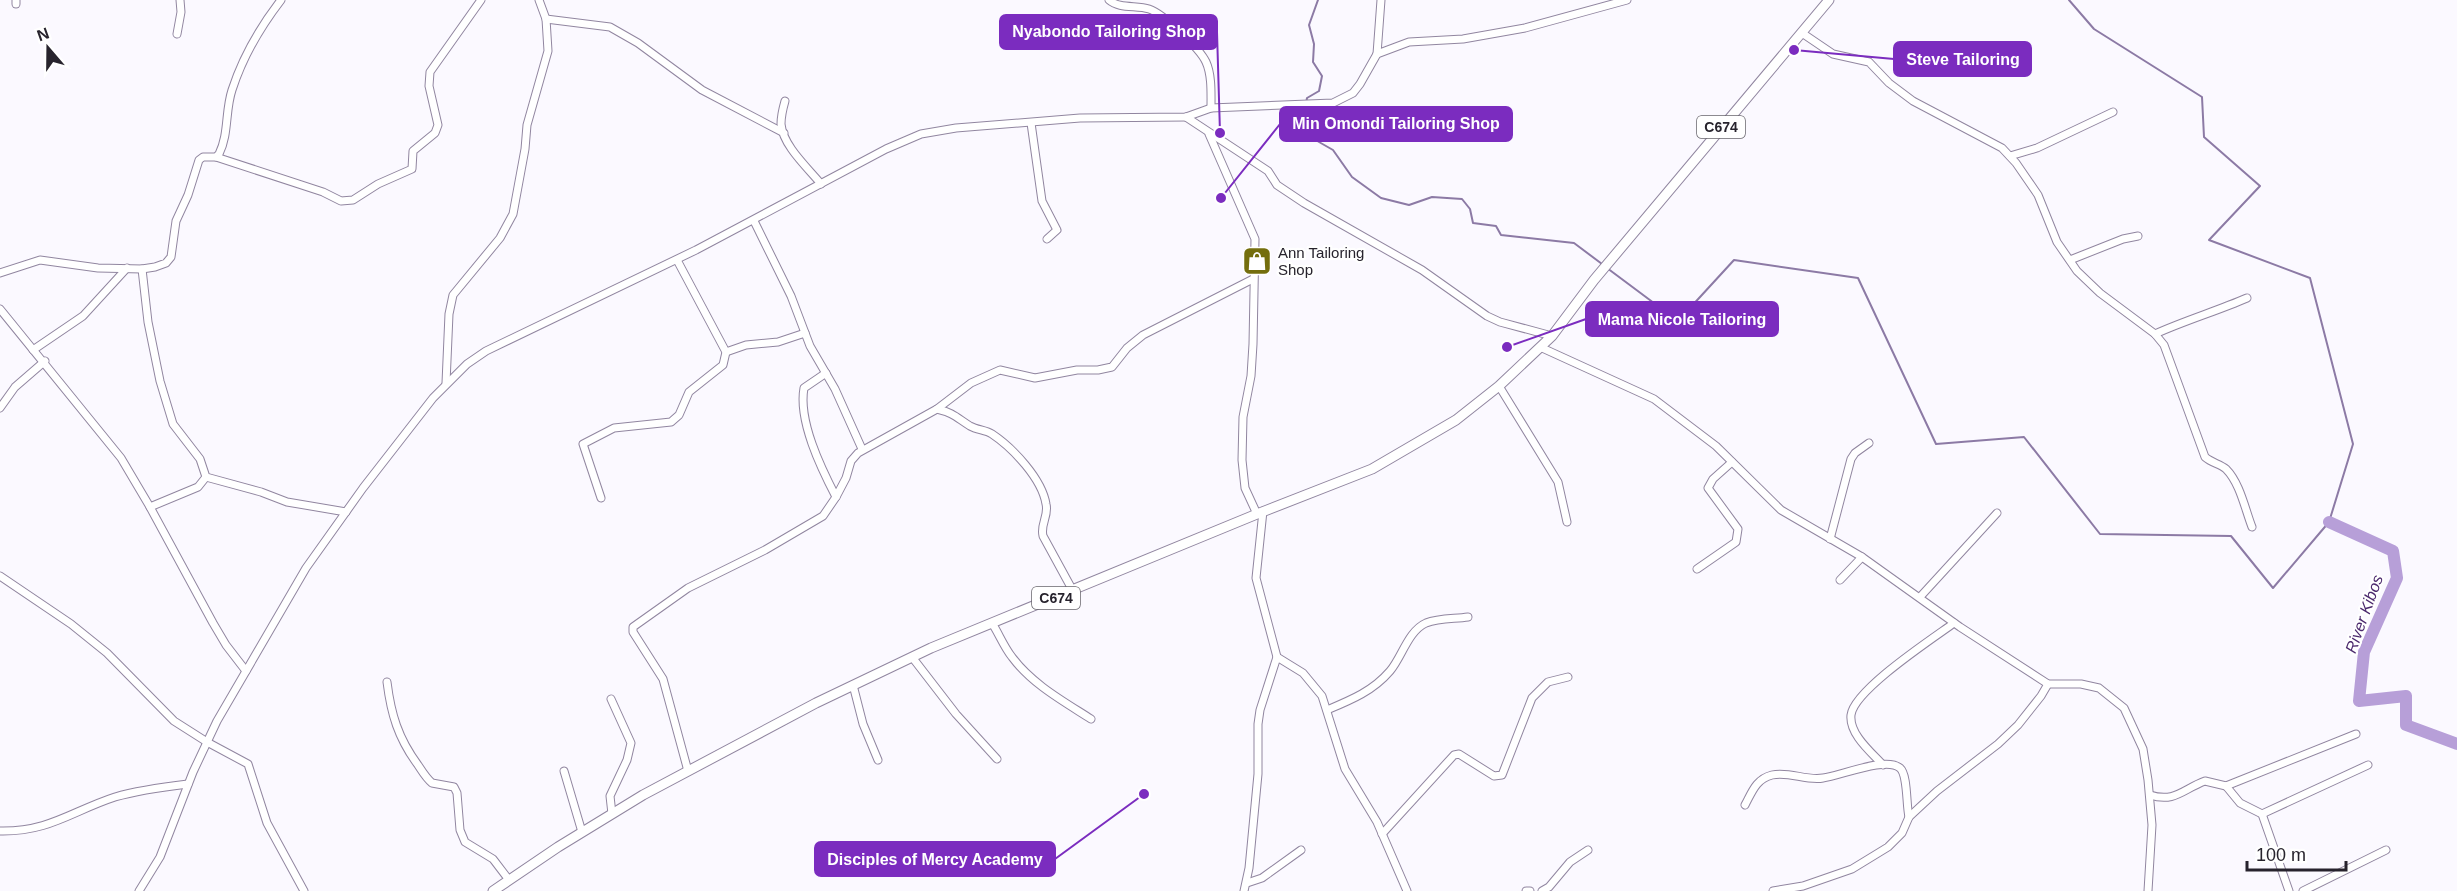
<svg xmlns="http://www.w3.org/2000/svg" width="2457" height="891" font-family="Arial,sans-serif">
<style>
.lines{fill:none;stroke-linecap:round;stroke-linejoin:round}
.stream{stroke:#8c7aa5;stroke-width:2}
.river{stroke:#b79fd8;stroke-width:12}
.minor-casing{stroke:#9186a0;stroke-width:9}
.major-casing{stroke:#9186a0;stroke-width:11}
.minor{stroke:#fff;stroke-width:7}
.major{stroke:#fff;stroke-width:9}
.labels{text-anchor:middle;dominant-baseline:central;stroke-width:4.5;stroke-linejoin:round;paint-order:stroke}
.shield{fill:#fff;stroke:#68656c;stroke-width:1.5}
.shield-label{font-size:14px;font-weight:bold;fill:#27232d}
.poi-label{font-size:15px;fill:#27232d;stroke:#fff;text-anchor:start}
.water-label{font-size:16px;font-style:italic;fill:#4b296d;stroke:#fff}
.leader{fill:none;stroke:#7b2cbf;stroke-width:2}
.callout-dot{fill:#7b2cbf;stroke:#fff;stroke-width:2}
.callout{fill:#7b2cbf;stroke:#7b2cbf;stroke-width:2}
.callout-label{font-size:16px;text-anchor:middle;font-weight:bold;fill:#fff}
</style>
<rect width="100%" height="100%" fill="#fbf9ff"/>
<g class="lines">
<!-- stream -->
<g class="stream">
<path d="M 1318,0 L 1309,25 L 1314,44 L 1313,62 L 1322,76 L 1319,91 L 1307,98 L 1303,119 L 1312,138 L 1333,150 L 1352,177 L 1381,198 L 1409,205 L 1432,197 L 1462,199 L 1470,209 L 1473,223 L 1496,226 L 1501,235 L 1574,243 L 1602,264"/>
<path d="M 1607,268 L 1678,321 L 1734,260 L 1858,278 L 1936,444 L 2024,437 L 2100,534 L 2231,536 L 2273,588 L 2329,522 L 2353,444 L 2310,278 L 2209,240 L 2260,186 L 2204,137 L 2202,97 L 2094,29 L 2069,0"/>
</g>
<!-- river -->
<path class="river" d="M 2329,522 L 2393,551 L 2397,578 L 2364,652 L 2359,701 L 2406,696 L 2406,725 L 2457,744"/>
<!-- minor casing -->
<g class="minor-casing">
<g id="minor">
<path d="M 1109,0 C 1119,9 1137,5 1149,9 C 1164,14 1200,49 1206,62 C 1212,75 1211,94 1211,108"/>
<path d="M 16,4 L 16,0"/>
<path d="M 546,19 L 610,27 L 638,43 L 702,90 L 784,133"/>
<path d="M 1802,33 L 1833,54 L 1869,62 L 1889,83 L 1913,101 L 2002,148 L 2016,163 L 2038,195 L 2057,242 L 2077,271 L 2100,293 L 2155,334 L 2164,345 L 2205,457 C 2212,463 2220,464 2226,469 C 2240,483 2245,509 2252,527"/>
<path d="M 177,34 L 181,12 L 180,0"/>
<path d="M 1377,54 L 1381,0"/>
<path d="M 785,101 C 783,108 781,117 781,124 C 783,146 808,168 821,184"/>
<path d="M 1186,117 L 1268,171 L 1277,185 L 1304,203 L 1422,270 L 1487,316 L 1500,322 L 1552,336"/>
<path d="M 1031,123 L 1042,201 L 1057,230 L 1047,239"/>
<path d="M 1209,134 L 1255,239 L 1253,344 L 1251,376 L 1243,417 L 1242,460 L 1245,488 L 1257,514"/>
<path d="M 2010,156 L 2037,148 L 2113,112"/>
<path d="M 216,157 L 323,192 L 341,201 L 353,200 L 378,184 L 412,169 L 413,151 L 435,133 L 438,125 L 429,86 L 430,72 L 481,0"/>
<path d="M 754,221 L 791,296 L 810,346 L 835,389 L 862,449"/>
<path d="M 2070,260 L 2123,239 L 2138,236"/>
<path d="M 142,269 L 148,322 L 160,381 L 173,424 L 200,459 L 206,477 L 261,492 L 287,502 L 346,512"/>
<path d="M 0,273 L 40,260 L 98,268 L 142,269 L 155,267 L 166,263 L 171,257 L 176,221 L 188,195 L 199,160 L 203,157 L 216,157 L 219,154 C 229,134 225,111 232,90 C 242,59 261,26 281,0"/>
<path d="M 0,309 L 121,458 L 150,507 L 213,623 L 226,645 L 246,671"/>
<path d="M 2155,334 C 2186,320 2217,311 2247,298"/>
<path d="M 1540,347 L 1654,399 L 1716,446 L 1781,510 L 1862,557 L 1960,627 L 2048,684 L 2081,684 L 2099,688 L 2124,708 L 2143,749 L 2148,780 L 2152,825 L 2148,891"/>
<path d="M 33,350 L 83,316 L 127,268"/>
<path d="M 726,352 L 746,345 L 778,342 L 805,333"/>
<path d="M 826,373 L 804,388 C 798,421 821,468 836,497"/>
<path d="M 446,383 L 449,314 L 453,295 L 500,238 L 513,214 L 525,149 L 527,125 L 548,51 L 546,19 L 539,0"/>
<path d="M 1499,386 L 1558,482 L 1567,522"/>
<path d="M 0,408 L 15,387 L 45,361"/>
<path d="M 937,409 C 954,413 957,418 970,426 C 977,430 986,430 992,434 C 1013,448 1042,479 1046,504 C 1049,516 1040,524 1043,536 L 1073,591"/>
<path d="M 601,498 L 583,444 L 614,428 L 671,422 L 679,415 L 689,392 L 723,365 L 726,352 L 677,260"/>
<path d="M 150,507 L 198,487 L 206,477"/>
<path d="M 1830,539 L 1851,459 L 1855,453 L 1869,443"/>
<path d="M 1697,569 L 1736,542 L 1738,529 L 1708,488 L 1713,479 L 1732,462"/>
<path d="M 0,576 L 71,624 L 107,653 L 174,721 L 207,742 L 248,764 L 267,823 L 304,891"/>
<path d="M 1840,580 L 1862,557"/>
<path d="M 1920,597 L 1997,513"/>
<path d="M 992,623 C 999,634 1004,647 1012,657 C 1032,684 1063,701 1091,719"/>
<path d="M 912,657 L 956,714 L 997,759"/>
<path d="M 1277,657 L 1303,673 L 1322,696 L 1345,769 L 1377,822 L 1407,891"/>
<path d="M 387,682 C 391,714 398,738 418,765 C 422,771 426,778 432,783 L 454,787 L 457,793 L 460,830 L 465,842 L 493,859 L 509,880"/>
<path d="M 853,685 L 863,724 L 878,760"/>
<path d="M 611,699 L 631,743 L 627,760 L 610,796 L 612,814"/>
<path d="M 1327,710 C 1351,700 1373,691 1390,671 C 1402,657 1408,631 1426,623 C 1439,618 1455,619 1468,617"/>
<path d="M 1883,765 C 1871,752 1849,734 1851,715 C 1854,690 1932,639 1954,623"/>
<path d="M 564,771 L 582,832"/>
<path d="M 688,771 L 663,679 L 633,632 L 633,627 L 688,588 L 765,550 L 823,516 L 836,497 L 846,478 L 851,461 L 858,453 L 937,409 L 971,383 L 1000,370 L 1035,378 L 1077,370 L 1098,370 L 1112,367 L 1127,348 L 1143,335 L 1253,279"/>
<path d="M 2226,786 L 2240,803 L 2262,814 L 2289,891"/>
<path d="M 2150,795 C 2175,803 2183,789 2205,781 L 2226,786 L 2356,734"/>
<path d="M 1745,805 C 1752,792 1756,779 1772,775 C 1789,771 1806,781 1823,778 C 1840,776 1886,756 1900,768 C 1908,775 1906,805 1909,817"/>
<path d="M 2262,814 L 2368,765"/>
<path d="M 0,831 C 49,832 72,811 115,797 C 139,790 163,787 188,784"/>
<path d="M 1382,834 L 1454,755 L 1459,754 L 1494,776 L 1502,775 L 1532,698 L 1548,682 L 1568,677"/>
<path d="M 1247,883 L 1262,878 L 1301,850"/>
<path d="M 139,891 L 160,857 L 193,772 L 217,721 L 306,568 L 363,488 L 433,398 L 467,364 L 486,351 L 696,250 L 886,149 L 921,134 L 956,128 L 1080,118 L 1186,117 L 1211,108 L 1333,103 L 1353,93 L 1360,84 L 1377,54 L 1409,42 L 1463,39 L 1525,28 L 1627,0"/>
<path d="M 1244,891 L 1249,868 L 1258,774 L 1258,724 L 1260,710 L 1277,657 L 1256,578 L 1263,511"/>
<path d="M 1526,891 L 1530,891"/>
<path d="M 1542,891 L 1549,887 L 1570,862 L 1588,850"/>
<path d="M 1773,891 L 1803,886 L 1852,869 L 1888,847 L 1902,833 L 1909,817 L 1937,791 L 1998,744 L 2018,725 L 2041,696 L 2048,684"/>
<path d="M 2303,891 L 2386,850"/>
</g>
</g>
<!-- major casing -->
<g class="major-casing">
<path id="major" d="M 493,891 L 558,847 L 643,795 L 816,703 L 931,648 L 1257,514 L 1372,469 L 1456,420 L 1499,386 L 1552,336 L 1594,280 L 1829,0"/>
</g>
<!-- minor -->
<use href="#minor" class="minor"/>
<!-- major -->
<use href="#major" class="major"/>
</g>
<!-- icons -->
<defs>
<g id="shop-square" transform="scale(1.5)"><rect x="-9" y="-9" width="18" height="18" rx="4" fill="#746e0d" stroke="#fff"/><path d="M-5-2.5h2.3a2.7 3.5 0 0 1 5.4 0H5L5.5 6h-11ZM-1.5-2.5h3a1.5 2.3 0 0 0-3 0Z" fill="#fff"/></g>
</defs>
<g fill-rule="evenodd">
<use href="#shop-square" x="1257" y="261"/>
</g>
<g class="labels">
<!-- shield labels -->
<g class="shield">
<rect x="1697" y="116" width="48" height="22" rx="4.5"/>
<rect x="1032" y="587" width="48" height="22" rx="4.5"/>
</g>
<g class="shield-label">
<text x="1721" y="127">C674</text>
<text x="1056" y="598">C674</text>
</g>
<!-- poi labels -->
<g class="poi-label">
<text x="1278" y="252">Ann Tailoring<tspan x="1278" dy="17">Shop</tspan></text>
</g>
<!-- water labels -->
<g class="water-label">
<text transform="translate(2364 614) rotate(-70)">River Kibos</text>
</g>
</g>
<!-- callouts -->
<path class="leader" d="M1220 133L1217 32M1794 50L1894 59M1221 198L1280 124M1507 347L1586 319M1144 794L1055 859"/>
<g class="callout-dot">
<circle cx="1220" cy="133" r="6"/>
<circle cx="1794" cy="50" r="6"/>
<circle cx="1221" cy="198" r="6"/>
<circle cx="1507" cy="347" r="6"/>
<circle cx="1144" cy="794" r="6"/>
</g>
<g class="callout">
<rect x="1000" y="15" width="217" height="34" rx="6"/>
<rect x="1894" y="42" width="137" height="34" rx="6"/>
<rect x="1280" y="107" width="232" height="34" rx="6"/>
<rect x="1586" y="302" width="192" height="34" rx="6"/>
<rect x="815" y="842" width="240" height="34" rx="6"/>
</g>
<g class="callout-label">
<text x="1109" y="37">Nyabondo Tailoring Shop</text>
<text x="1963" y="65">Steve Tailoring</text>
<text x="1396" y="129">Min Omondi Tailoring Shop</text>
<text x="1682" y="325">Mama Nicole Tailoring</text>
<text x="935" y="865">Disciples of Mercy Academy</text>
</g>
<!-- north arrow -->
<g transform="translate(48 48) rotate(340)" stroke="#ffffff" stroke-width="4.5" paint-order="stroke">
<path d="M0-4.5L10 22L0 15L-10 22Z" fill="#27232d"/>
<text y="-9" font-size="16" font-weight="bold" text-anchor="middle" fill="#27232d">N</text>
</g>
<!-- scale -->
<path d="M2247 861v9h99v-9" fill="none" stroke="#27232d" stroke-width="3"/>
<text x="2256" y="861" font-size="18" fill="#27232d" stroke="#ffffff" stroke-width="4.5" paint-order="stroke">100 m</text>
</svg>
